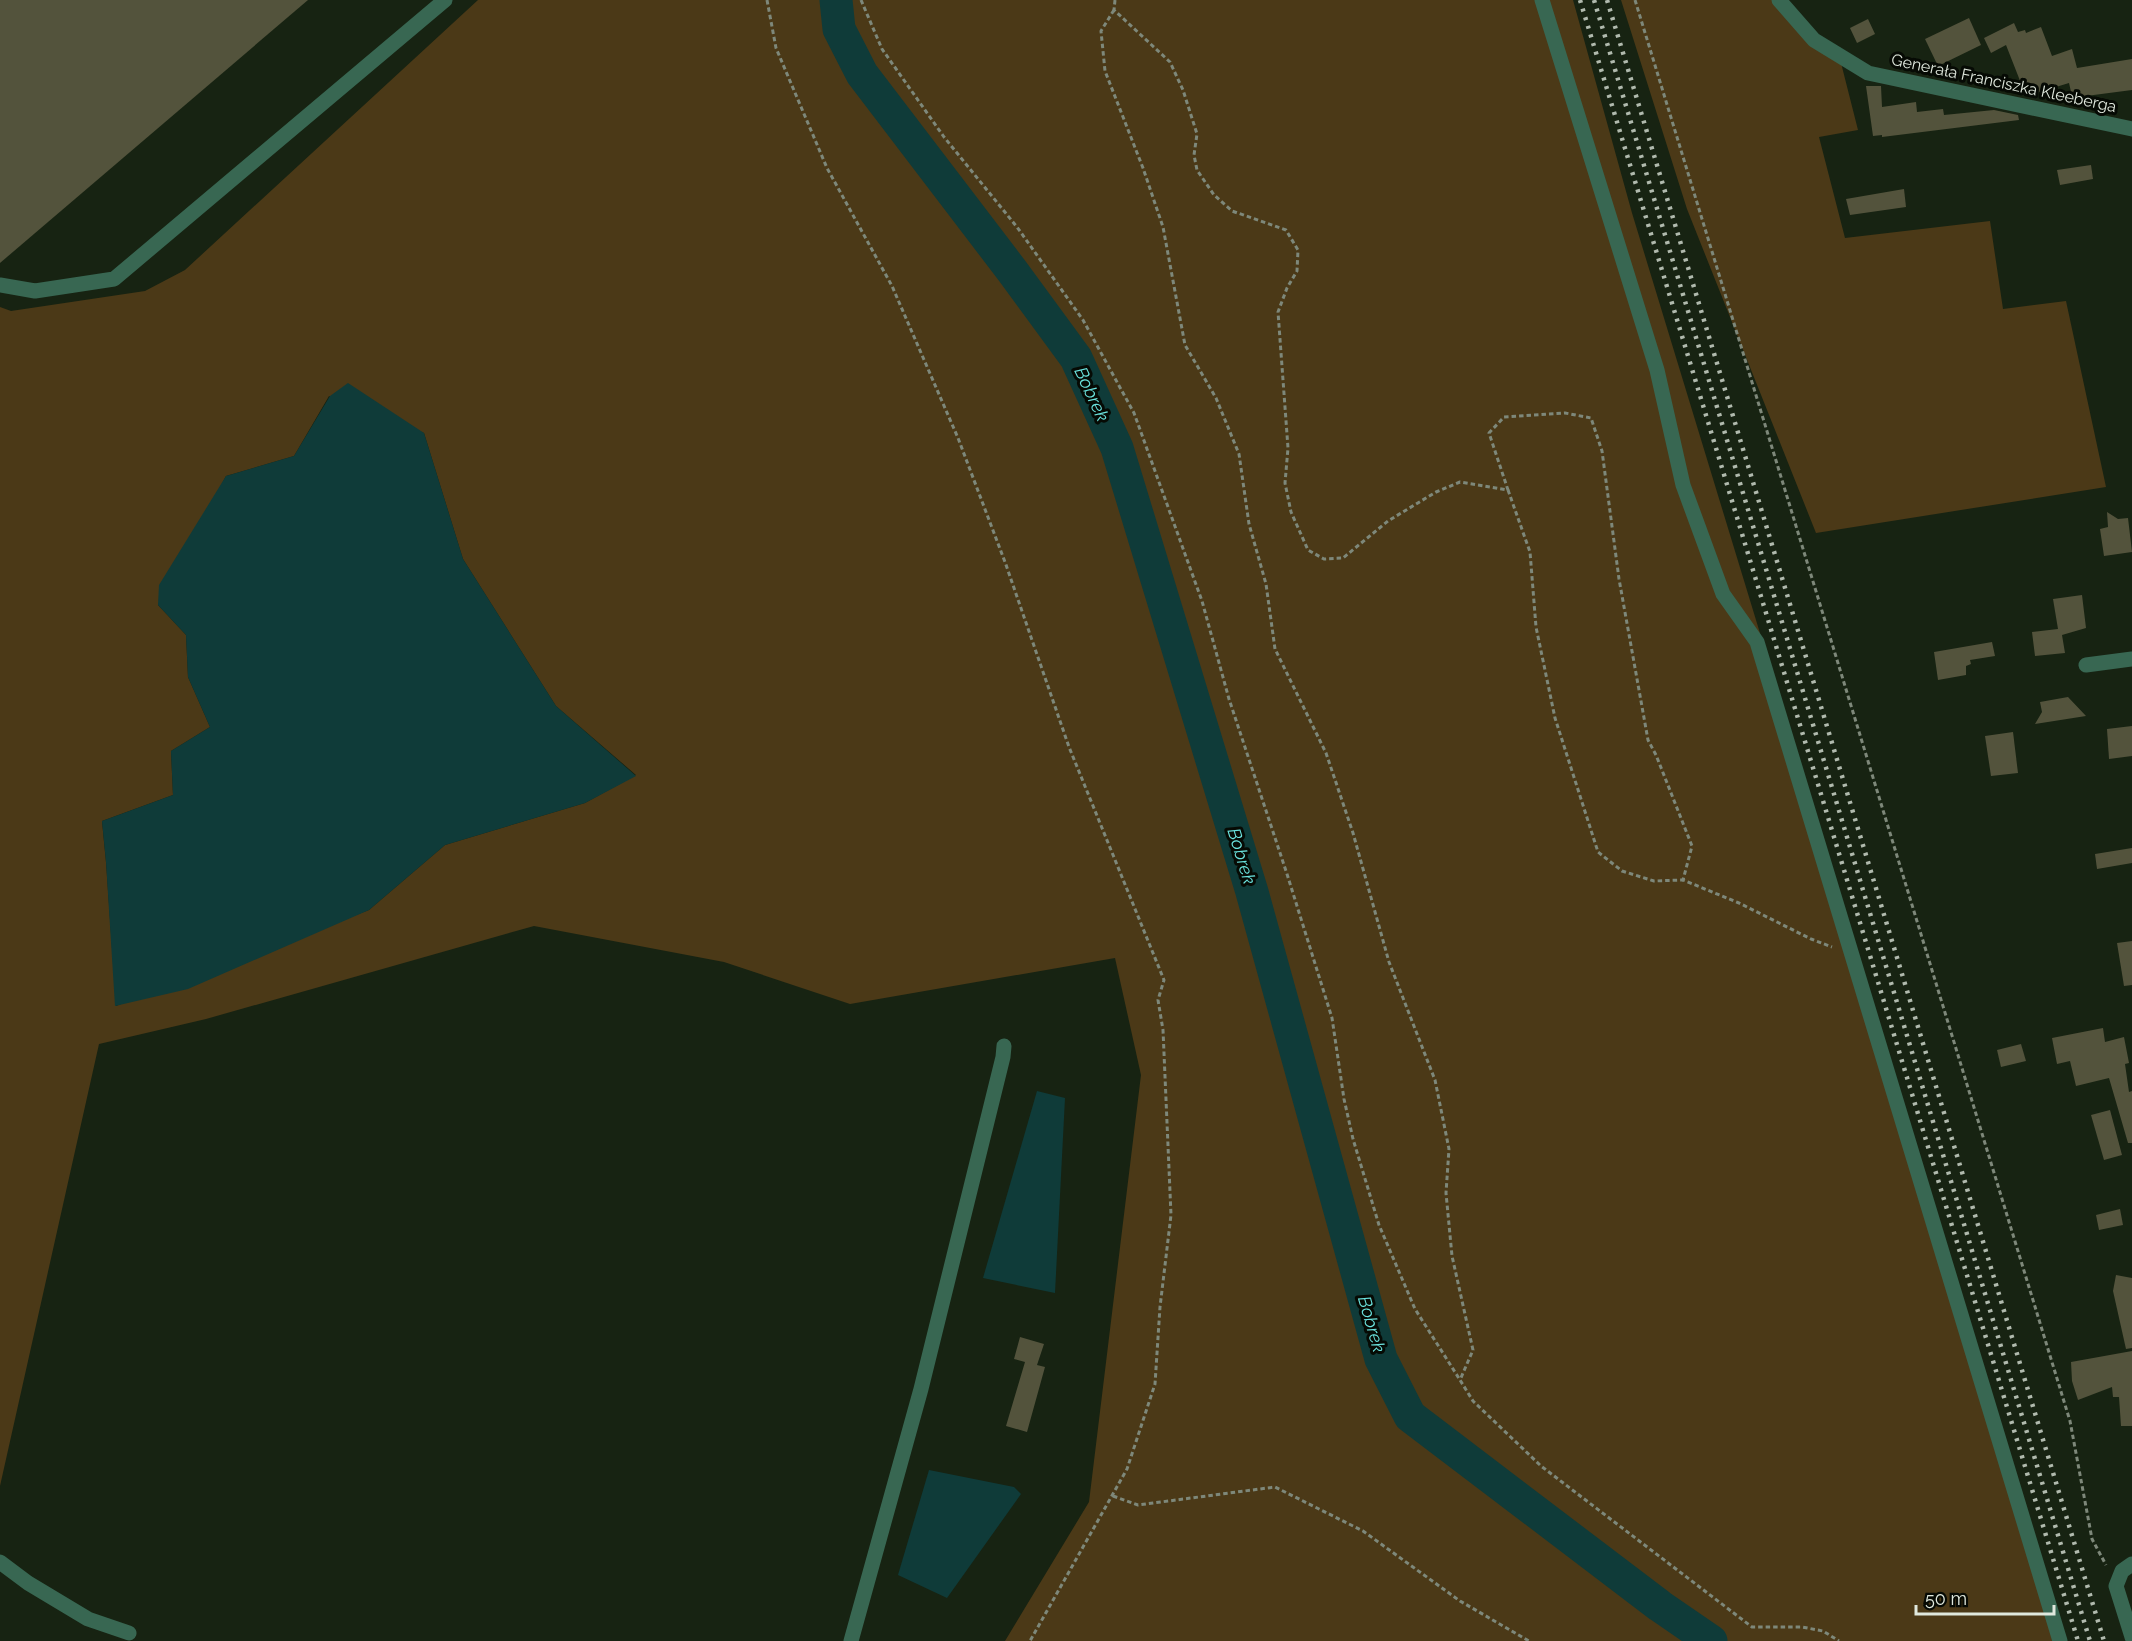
<svg xmlns="http://www.w3.org/2000/svg" width="2132" height="1641" font-family="Raleway,sans-serif">
<style>
.green{fill:#4b3917;fill-rule:evenodd}
.water{fill:#0f3b39}
.lines{fill:none;stroke-linecap:round;stroke-linejoin:round}
.river{stroke:#0f3b39;stroke-width:33}
.building{fill:#53533c}
.path{stroke:#7e887a;stroke-width:3;stroke-dasharray:4.5 3;stroke-linecap:butt}
.minor{stroke:#386752;stroke-width:15}
.rail{stroke:#b1baae;stroke-width:4.5;stroke-dasharray:3 6;stroke-linecap:butt}
.labels{text-anchor:middle;dominant-baseline:central;stroke-width:6;stroke-linejoin:round;paint-order:stroke}
.street-label{font-size:16px;fill:#e0e8dd;stroke:#060a04}
.water-label{font-size:18px;font-style:italic;fill:#6be3de;stroke:#060a04}
</style>
<rect width="100%" height="100%" fill="#172312"/>
<!-- green -->
<g class="green">
<path d="M 478,0 L 1573,0 L 1632,213 L 2067,1641 L 1005,1641 L 1089,1502 L 1141,1075 L 1115,958 L 850,1004 L 724,962 L 534,926 L 206,1019 L 99,1044 L 0,1486 L 0,307 L 11,311 L 145,291 L 185,270 ZM 329,396 L 424,433 L 463,559 L 556,706 L 636,775 L 585,803 L 445,845 L 369,910 L 116,1006 L 106,862 L 102,821 L 173,795 L 171,751 L 210,727 L 188,677 L 186,635 L 158,605 L 226,476 L 294,456 Z"/>
<path d="M 1621,0 L 1779,0 L 1839,55 L 1858,130 L 1819,137 L 1845,238 L 1990,221 L 2003,309 L 2066,301 L 2106,487 L 1816,533 L 1687,209 Z"/>
</g>
<!-- water -->
<g class="water">
<path d="M 348,383 L 424,433 L 463,559 L 556,706 L 636,776 L 585,803 L 445,845 L 369,910 L 188,989 L 115,1006 L 106,862 L 102,821 L 173,795 L 171,751 L 210,727 L 188,677 L 186,635 L 158,605 L 159,585 L 226,476 L 294,456 L 330,396 Z"/>
<path d="M 1037,1091 L 1065,1098 L 1055,1293 L 983,1278 Z"/>
<path d="M 929,1470 L 1014,1487 L 1021,1494 L 947,1598 L 898,1575 Z"/>
</g>
<g class="lines">
<!-- river -->
<path class="river" d="M 836,0 L 839,29 L 862,74 L 1013,272 L 1076,358 L 1117,448 L 1252,892 L 1381,1359 L 1410,1416 L 1660,1606 L 1711,1641"/>
</g>
<!-- building -->
<g class="building">
<path d="M 0,0 L 308,0 L 0,263 Z"/>
<path d="M 1969,18 L 1981,45 L 1938,66 L 1925,39 Z"/>
<path d="M 1868,19 L 1875,34 L 1857,43 L 1850,28 Z"/>
<path d="M 2014,23 L 2018,32 L 2025,30 L 2026,33 L 2041,27 L 2052,56 L 2072,49 L 2077,68 L 2132,59 L 2132,90 L 2086,96 L 2072,96 L 2069,83 L 2026,96 L 2006,45 L 1991,53 L 1984,38 Z"/>
<path d="M 1866,86 L 1881,86 L 1882,107 L 1916,102 L 1917,112 L 1943,109 L 1944,115 L 1994,110 L 2018,115 L 2019,120 L 1882,137 L 1882,135 L 1873,136 Z"/>
<path d="M 2091,165 L 2093,179 L 2060,185 L 2057,170 Z"/>
<path d="M 1904,189 L 1906,207 L 1850,215 L 1846,199 Z"/>
<path d="M 2107,512 L 2118,519 L 2128,518 L 2132,552 L 2104,556 L 2100,529 L 2108,527 Z"/>
<path d="M 2082,595 L 2086,628 L 2062,635 L 2065,653 L 2035,656 L 2032,632 L 2058,629 L 2053,599 Z"/>
<path d="M 1992,642 L 1995,656 L 1970,660 L 1971,664 L 1966,666 L 1966,675 L 1938,680 L 1934,652 Z"/>
<path d="M 2068,697 L 2086,716 L 2035,724 L 2042,712 L 2040,702 Z"/>
<path d="M 2132,726 L 2132,756 L 2109,759 L 2107,729 Z"/>
<path d="M 2013,732 L 2018,773 L 1991,776 L 1985,736 Z"/>
<path d="M 2132,848 L 2132,863 L 2097,869 L 2095,854 Z"/>
<path d="M 2132,941 L 2132,985 L 2124,986 L 2117,943 Z"/>
<path d="M 2103,1028 L 2105,1042 L 2124,1037 L 2129,1063 L 2125,1064 L 2129,1092 L 2132,1091 L 2132,1143 L 2128,1143 L 2109,1078 L 2076,1086 L 2070,1061 L 2057,1064 L 2052,1038 Z"/>
<path d="M 2021,1044 L 2026,1061 L 2001,1067 L 1997,1050 Z"/>
<path d="M 2110,1110 L 2122,1155 L 2104,1160 L 2091,1115 Z"/>
<path d="M 2120,1209 L 2123,1225 L 2099,1230 L 2096,1215 Z"/>
<path d="M 2116,1275 L 2132,1278 L 2132,1348 L 2126,1349 L 2113,1291 Z"/>
<path d="M 1020,1337 L 1044,1344 L 1037,1365 L 1045,1367 L 1027,1432 L 1006,1426 L 1025,1362 L 1014,1359 Z"/>
<path d="M 2132,1351 L 2132,1426 L 2121,1426 L 2119,1397 L 2113,1397 L 2112,1387 L 2078,1400 L 2072,1381 L 2071,1362 Z"/>
</g>
<g class="lines">
<!-- path -->
<g class="path">
<path d="M 767,0 L 776,48 L 827,168 L 892,286 L 958,438 L 1005,562 L 1069,747 L 1164,980 L 1158,1000 L 1163,1030 L 1171,1215 L 1160,1307 L 1155,1384 L 1127,1469 L 1030,1641"/>
<path d="M 861,0 L 882,49 L 944,137 L 1017,227 L 1083,320 L 1134,413 L 1202,601 L 1229,699 L 1287,874 L 1332,1018 L 1344,1099 L 1353,1139 L 1379,1225 L 1415,1309 L 1460,1380"/>
<path d="M 1115,0 L 1114,10 L 1170,62 L 1183,90 L 1197,134 L 1194,155 L 1197,170 L 1214,195 L 1232,211 L 1286,230 L 1298,250 L 1297,271 L 1287,288 L 1278,312 L 1288,448 L 1285,483 L 1291,512 L 1308,550 L 1324,559 L 1343,558 L 1388,521 L 1436,492 L 1460,482 L 1508,490 L 1489,433 L 1504,417 L 1565,413 L 1591,418 L 1602,451 L 1619,579 L 1648,740 L 1656,755 L 1692,846 L 1683,880 L 1739,903 L 1811,939 L 1832,947"/>
<path d="M 1635,0 L 2070,1421 L 2092,1539 L 2106,1565"/>
<path d="M 1114,10 L 1101,31 L 1105,71 L 1143,168 L 1163,227 L 1185,345 L 1216,398 L 1239,454 L 1249,524 L 1266,584 L 1275,649 L 1326,753 L 1353,833 L 1389,962 L 1435,1080 L 1449,1149 L 1446,1193 L 1452,1256 L 1473,1350 L 1460,1380 L 1473,1401 L 1541,1466 L 1752,1627 L 1802,1627 L 1823,1631 L 1839,1641"/>
<path d="M 1508,490 L 1530,552 L 1536,627 L 1555,718 L 1598,852 L 1622,871 L 1654,881 L 1683,880"/>
<path d="M 1113,1496 L 1138,1505 L 1275,1487 L 1363,1531 L 1460,1601 L 1529,1641"/>
</g>
<!-- minor -->
<g class="minor">
<path d="M 1542,0 L 1657,370 L 1683,485 L 1723,594 L 1757,642 L 2060,1641"/>
<path d="M 1779,0 L 1814,40 L 1868,73 L 2132,129"/>
<path d="M 0,285 L 35,291 L 114,279 L 445,0"/>
<path d="M 2086,665 L 2132,659"/>
<path d="M 0,1562 L 28,1583 L 88,1619 L 129,1633"/>
<path d="M 2132,1564 L 2122,1571 L 2116,1586 L 2132,1637"/>
<path d="M 851,1641 L 921,1389 L 1003,1057 L 1004,1046"/>
</g>
<!-- rail -->
<g class="rail">
<path d="M 1580,0 L 2078,1641"/>
<path d="M 1594,0 L 2090,1641"/>
<path d="M 1607,0 L 2104,1641"/>
</g>
</g>
<g class="labels">
<!-- street labels -->
<g class="street-label">
<text transform="translate(2004 83) rotate(12)">Generała Franciszka Kleeberga</text>
</g>
<!-- water labels -->
<g class="water-label">
<text transform="translate(1092 394) rotate(65)">Bobrek</text>
<text transform="translate(1242 856) rotate(73)">Bobrek</text>
<text transform="translate(1372 1324) rotate(74)">Bobrek</text>
</g>
</g>
<!-- scale -->
<path d="M1916 1605v9h138v-9" fill="none" stroke="#e0e8dd" stroke-width="3"/>
<text x="1925" y="1605" font-size="18" fill="#e0e8dd" stroke="#060a04" stroke-width="4.5" paint-order="stroke">50 m</text>
</svg>
